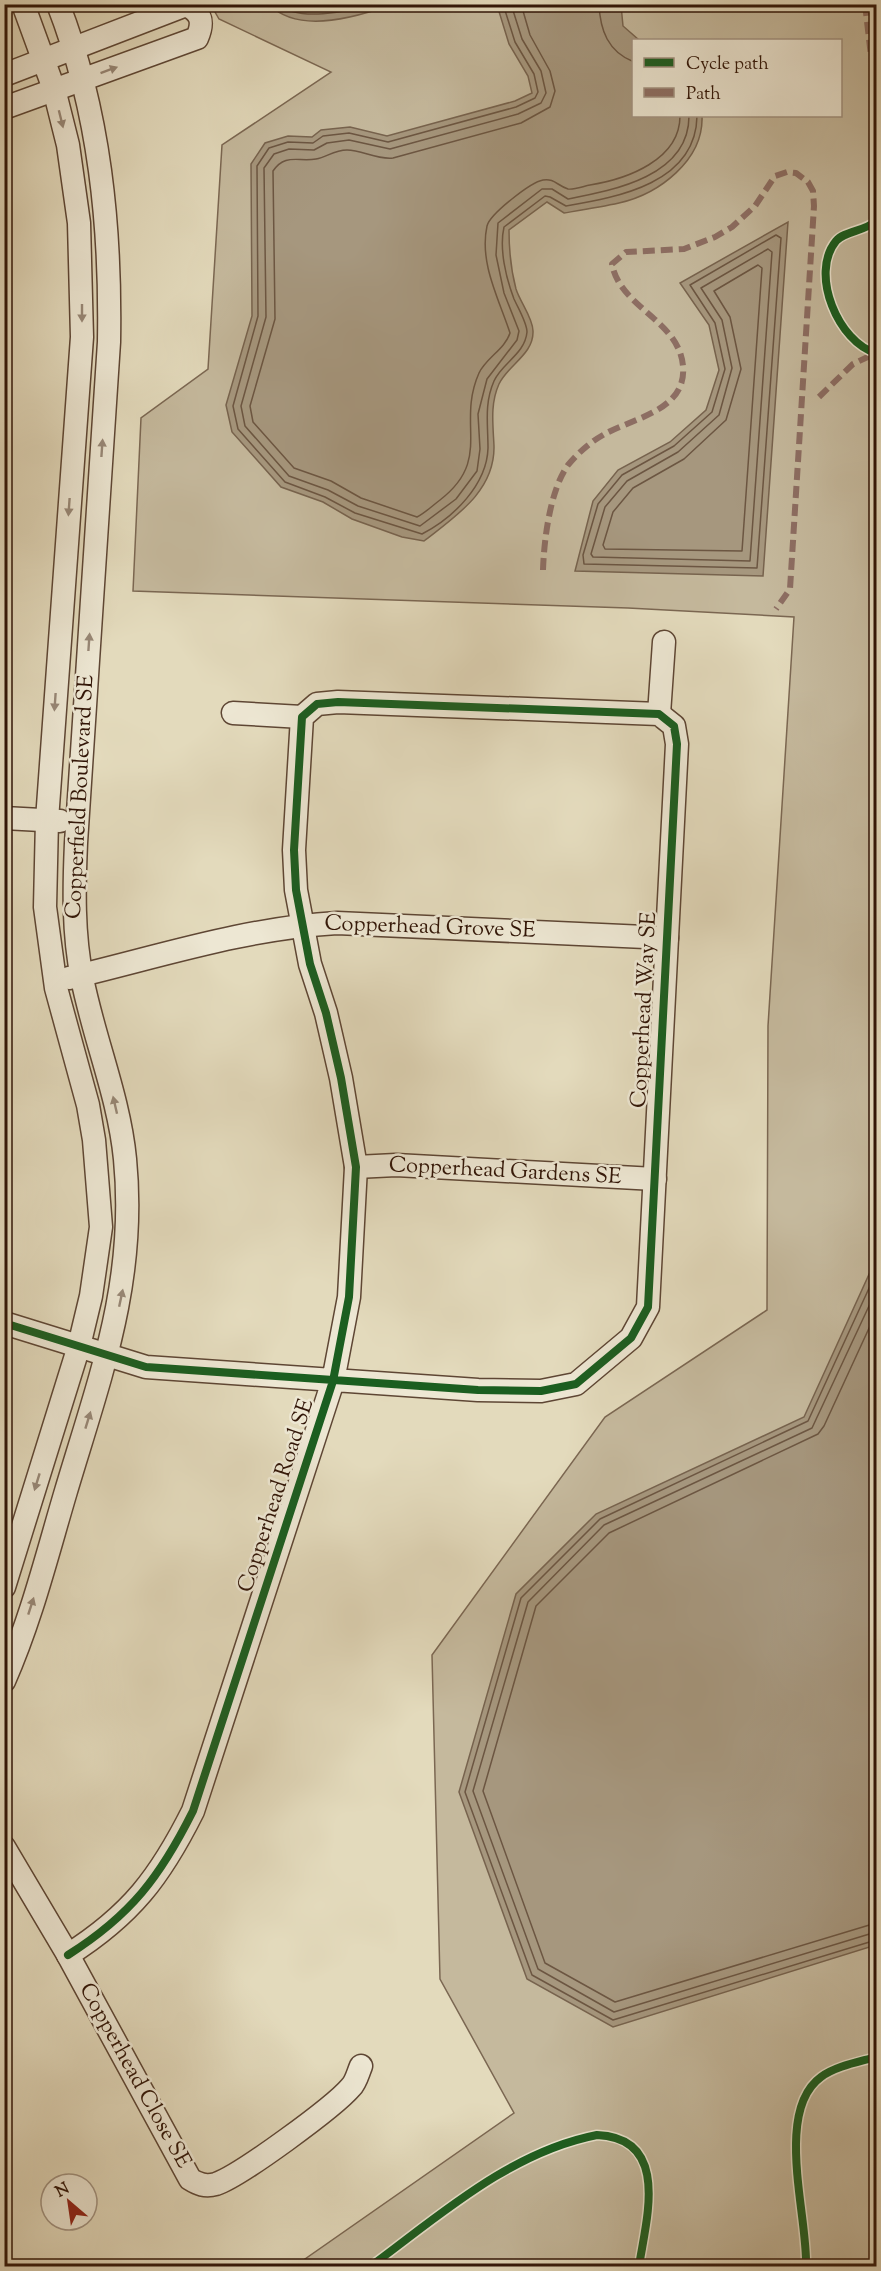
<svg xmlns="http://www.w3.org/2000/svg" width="881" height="2271" font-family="'Sorts Mill Goudy',serif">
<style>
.green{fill:#c5b99d;stroke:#7b6752;stroke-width:1.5;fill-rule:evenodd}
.water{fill:#a6977e;stroke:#77634e;stroke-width:1.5}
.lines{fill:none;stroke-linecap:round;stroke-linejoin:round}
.shore{stroke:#6c5642;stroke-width:1.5}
.minor-casing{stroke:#5e4634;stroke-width:25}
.minor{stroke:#ede7d3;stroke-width:22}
.quiet{stroke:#8d6e63;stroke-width:6;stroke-dasharray:12 6;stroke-linecap:butt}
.cycleway-casing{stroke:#ede7d3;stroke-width:11}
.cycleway{stroke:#1b5e20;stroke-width:8}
.oneway{fill:#988877}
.labels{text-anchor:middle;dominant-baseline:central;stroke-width:5;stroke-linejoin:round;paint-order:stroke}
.street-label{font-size:22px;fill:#311507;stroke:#ede7d3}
</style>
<rect width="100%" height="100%" fill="#e3dabc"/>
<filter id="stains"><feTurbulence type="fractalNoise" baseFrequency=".00333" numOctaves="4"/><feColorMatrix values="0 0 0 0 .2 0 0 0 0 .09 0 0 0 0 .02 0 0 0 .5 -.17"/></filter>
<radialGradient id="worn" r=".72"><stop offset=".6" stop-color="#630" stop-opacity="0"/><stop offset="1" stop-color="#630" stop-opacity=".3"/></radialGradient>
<!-- green -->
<path class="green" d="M 211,5 L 876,5 L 876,2266 L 295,2266 L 514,2113 L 440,1979 L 432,1655 L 605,1417 L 767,1310 L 768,1026 L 794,617 L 628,608 L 133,591 L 141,418 L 208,369 L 222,145 L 331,72 L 219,19 ZM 634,40 L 840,40 L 840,116 L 634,116 Z"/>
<!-- water -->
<g class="water">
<path d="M 270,5 L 269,5 L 390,5 C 357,17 298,34 270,5 Z"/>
<path d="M 497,5 L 621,5 L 623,26 L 639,40 L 634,40 L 634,116 L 702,116 C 704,160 659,194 619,203 C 601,207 582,210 564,213 L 547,202 L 509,230 C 509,250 511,270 516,289 C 520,302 533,318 533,331 C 534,354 508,365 499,384 C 490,404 493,424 494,446 C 495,491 456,516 424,541 L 402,537 L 352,519 L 323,502 L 281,487 L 232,432 L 226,405 L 252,316 L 251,164 L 265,143 L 288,136 L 312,137 L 321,130 L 350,127 L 387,136 L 515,101 L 532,93 L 528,76 L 509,44 Z"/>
<path d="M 788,222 L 763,576 L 575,571 L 593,501 L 618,470 L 670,442 L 706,410 L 719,370 L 709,325 L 680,283 Z"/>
<path d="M 876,1259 L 876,1945 L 613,2027 L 527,1979 L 459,1792 L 516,1594 L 596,1514 L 804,1417 Z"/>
</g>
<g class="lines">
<!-- shore -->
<g class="shore">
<path d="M 278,4 C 298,22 347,12 371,4"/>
<path d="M 503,4 L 515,42 L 534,74 L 538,92 L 535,98 L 516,107 L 388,142 L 349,133 L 323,136 L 313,143 L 288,142 L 269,148 L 257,166 L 258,316 L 233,406 L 238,429 L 285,482 L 325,497 L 355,513 L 422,534 C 453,518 487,485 488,448 C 488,424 484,404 494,381 C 502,363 525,354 527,332 C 527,323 518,308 514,299 C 506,278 499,249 504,227 L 545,196 L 550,197 L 566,206 C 619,197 696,183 697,116"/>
<path d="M 511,4 L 522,39 L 541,71 L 546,93 L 541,103 L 518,114 L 390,149 L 349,140 L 327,143 L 314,150 L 289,149 L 274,154 L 264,168 L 266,317 L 241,406 L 245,426 L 289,476 L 328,490 L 358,506 L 420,526 L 456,499 L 477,471 L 480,449 L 478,414 L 487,379 L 517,340 L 519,331 L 504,293 L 496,255 L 498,223 L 542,189 L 552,189 L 568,199 C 615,190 689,176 689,116"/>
<path d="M 521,4 L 530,35 L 550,71 L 555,91 L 550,107 L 521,123 L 393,158 C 377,160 362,150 347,150 C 334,150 327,157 316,159 C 298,162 285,153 273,171 L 275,319 L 250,406 L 253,422 L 294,468 L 331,481 L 361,498 L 417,517 C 425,513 432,506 440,500 C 493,459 456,425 479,373 C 486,358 505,349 510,333 C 499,299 479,263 487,226 C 490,214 531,182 543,180 C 554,178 558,186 568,189 C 574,190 584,186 590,185 C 627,179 680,160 680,116"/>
<path d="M 599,4 C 600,30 608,52 634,62"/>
<path d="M 776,235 L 781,238 L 757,568 L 584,564 L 583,555 L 598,504 L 622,475 L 674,446 L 712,412 L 725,369 L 715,323 L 690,285 Z"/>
<path d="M 768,249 L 772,252 L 750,561 L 593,557 L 591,554 L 605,507 L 627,481 L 678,452 L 719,415 L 732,368 L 722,320 L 701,288 Z"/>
<path d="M 758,265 L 762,268 L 742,551 L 605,549 L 603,545 L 613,512 L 633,488 L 684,459 L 726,420 L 741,369 L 730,317 L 714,291 Z"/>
<path d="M 876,1273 L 808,1421 L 600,1519 L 521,1598 L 465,1792 L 532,1975 L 613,2020 L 876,1940"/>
<path d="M 876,1291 L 812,1428 L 604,1525 L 528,1602 L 473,1791 L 538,1969 L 614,2012 L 876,1932"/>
<path d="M 876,1313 L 824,1426 L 818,1434 L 609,1533 L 536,1606 L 483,1791 L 545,1963 L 615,2002 L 876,1923"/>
</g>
<!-- minor casing -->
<g class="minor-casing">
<g id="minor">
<path d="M 4,75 L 186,5 C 202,13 204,22 197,38 L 4,108"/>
<path d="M 233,713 L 302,717"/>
<path d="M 659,714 L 664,642"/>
<path d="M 4,818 L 60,821"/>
<path d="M 69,978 C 158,957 245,928 337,923 L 667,938"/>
<path d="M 356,1167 L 396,1165 L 655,1179"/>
<path d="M 4,1323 L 146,1367 L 478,1390 L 541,1391 L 576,1384 L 631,1338 L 648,1307 L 677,744 L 674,726 L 659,714 L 338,702 L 317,704 L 302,717 L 294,850 L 296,890 L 310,964 L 326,1013 L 341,1078 L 356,1167 L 349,1297 L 333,1381 L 193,1811 C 160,1877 131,1915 68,1955"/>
<path d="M 4,1587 L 79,1346 L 91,1296 L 101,1227 L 94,1140 L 88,1105 L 56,988 L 45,907 L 47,820 L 82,337 L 79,223 L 68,145 L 54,89 L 23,4"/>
<path d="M 4,1681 C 31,1620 47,1555 66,1491 C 100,1377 137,1281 125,1159 C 119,1097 94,1039 82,978 C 73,933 74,888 76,843 L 109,342 C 111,228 100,112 58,4"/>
<path d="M 4,1847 L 68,1955 L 190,2179 C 198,2184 205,2187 216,2184 C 240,2176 334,2107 351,2087 C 356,2082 358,2073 361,2066"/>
</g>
</g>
<!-- minor -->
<use href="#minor" class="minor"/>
<!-- quiet -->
<g class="quiet">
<path d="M 865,4 L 871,56 L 876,66"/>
<path d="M 819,397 L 853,364 L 876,353"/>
<path d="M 543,570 C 544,540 550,490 568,465 C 578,453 589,443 603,435 C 632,418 687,411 683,366 C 679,320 620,308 612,264 L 626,252 L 684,249 L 715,237 L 732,227 L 755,206 L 775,176 L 787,172 L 796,173 L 808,182 L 813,191 L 814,206 L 790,589 L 776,609"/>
</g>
<!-- cycleway casing -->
<g class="cycleway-casing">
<g id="cycleway">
<path d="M 876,221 C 866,231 844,231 836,241 C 809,274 839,343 876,353"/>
<path d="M 4,1323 L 146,1367 L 478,1390 L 541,1391 L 576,1384 L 631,1338 L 648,1307 L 677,744 L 674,726 L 659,714 L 338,702 L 317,704 L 302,717 L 294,850 L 296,890 L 310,964 L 326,1013 L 341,1078 L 356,1167 L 349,1297 L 333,1381 L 193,1811 C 160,1877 131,1915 68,1955"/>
<path d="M 371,2266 C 439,2216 510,2152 597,2135 C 671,2138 646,2220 639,2266"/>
<path d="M 806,2266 C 808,2217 774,2111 821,2077 C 836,2066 859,2062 876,2057"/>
</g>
</g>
<!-- cycleway -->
<use href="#cycleway" class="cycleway"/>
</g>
<!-- one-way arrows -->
<defs><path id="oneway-solid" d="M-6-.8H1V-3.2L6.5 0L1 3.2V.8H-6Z" transform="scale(1.5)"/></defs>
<g class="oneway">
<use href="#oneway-solid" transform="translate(109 70) rotate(-20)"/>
<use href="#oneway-solid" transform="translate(61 119) rotate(76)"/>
<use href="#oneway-solid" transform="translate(82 313) rotate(90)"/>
<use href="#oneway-solid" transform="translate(102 448) rotate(-86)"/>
<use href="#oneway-solid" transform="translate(69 507) rotate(94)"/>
<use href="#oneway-solid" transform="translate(89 642) rotate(-86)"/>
<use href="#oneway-solid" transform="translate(55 702) rotate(94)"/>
<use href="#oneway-solid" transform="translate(115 1105) rotate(-103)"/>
<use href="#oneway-solid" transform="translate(121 1298) rotate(-78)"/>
<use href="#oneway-solid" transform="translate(88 1420) rotate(-73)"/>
<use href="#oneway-solid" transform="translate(37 1482) rotate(107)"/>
<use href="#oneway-solid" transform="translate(31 1606) rotate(-72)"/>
</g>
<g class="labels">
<!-- street labels -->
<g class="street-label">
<text transform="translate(81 797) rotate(-87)">Copperfield Boulevard SE</text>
<text transform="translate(430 928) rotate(2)">Copperhead Grove SE</text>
<text transform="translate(645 1010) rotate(-87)">Copperhead Way SE</text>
<text transform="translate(505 1172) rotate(3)">Copperhead Gardens SE</text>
<text transform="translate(277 1496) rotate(-72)">Copperhead Road SE</text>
<text transform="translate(134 2076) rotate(61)">Copperhead Close SE</text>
</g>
</g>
<!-- margin -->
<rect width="881" height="2271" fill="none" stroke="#e3dabc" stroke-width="24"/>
<rect x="6" y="6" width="869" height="2259" fill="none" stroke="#311507" stroke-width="3"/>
<rect x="12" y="12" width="857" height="2247" fill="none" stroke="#311507" stroke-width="1.5"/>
<!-- legend -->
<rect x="632" y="39" width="210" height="78" fill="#ede7d3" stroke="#a29381" stroke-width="1.5"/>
<rect x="644" y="58" width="30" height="9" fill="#1b5e20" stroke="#a29381" stroke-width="1.5"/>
<text x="686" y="69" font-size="18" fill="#311507">Cycle path</text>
<rect x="644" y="88" width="30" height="9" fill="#8d6e63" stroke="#a29381" stroke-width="1.5"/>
<text x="686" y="99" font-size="18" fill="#311507">Path</text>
<!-- north arrow -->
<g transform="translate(69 2202) rotate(331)"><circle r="28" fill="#ede7d3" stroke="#a29381" stroke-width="1.5"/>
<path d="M0-4.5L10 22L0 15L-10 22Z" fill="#8f2418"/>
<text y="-9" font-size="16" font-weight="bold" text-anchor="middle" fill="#311507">N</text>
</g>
<rect width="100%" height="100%" filter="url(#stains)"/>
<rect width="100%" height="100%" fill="url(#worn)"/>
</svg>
